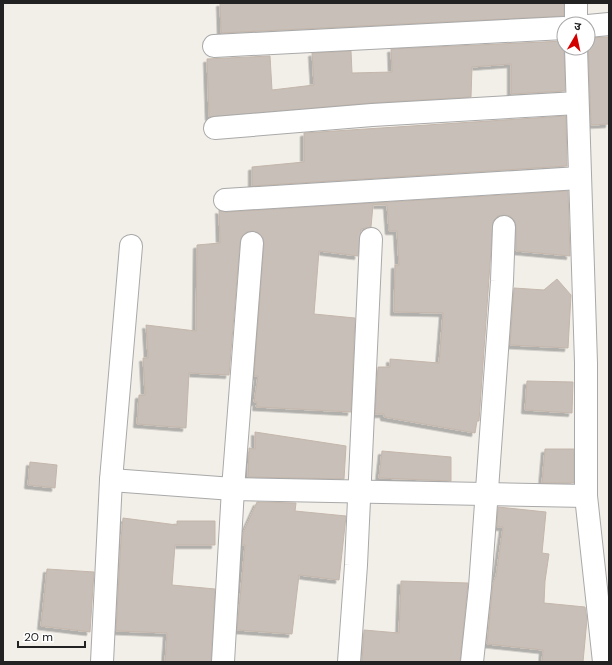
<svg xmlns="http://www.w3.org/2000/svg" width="612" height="665" font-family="'DM Sans','Noto Sans Devanagari',sans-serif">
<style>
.building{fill:#c7bfb8;stroke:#c4b6ab;filter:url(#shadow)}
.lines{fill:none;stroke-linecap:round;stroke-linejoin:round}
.minor-casing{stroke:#a9a9a9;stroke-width:24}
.tertiary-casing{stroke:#a9a9a9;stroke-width:24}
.minor{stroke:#fff;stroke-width:22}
.tertiary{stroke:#fff;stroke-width:22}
</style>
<defs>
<filter id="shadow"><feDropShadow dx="-3.5" dy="3.5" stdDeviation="0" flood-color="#0004"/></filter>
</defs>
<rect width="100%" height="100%" fill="#f2efe9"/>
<!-- building -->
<g class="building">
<path d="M 220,3 L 564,3 L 564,16 L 221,33 Z"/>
<path d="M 609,37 L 609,124 L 591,125 L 588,38 Z"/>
<path d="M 564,41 L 565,91 L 511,94 L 511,64 L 472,67 L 471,97 L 371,103 L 209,117 L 207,59 L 270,56 L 272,90 L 314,85 L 312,53 L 351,51 L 352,73 L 392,72 L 391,49 Z"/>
<path d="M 566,116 L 567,166 L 252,186 L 252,167 L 304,162 L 304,133 Z"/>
<path d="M 568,191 L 570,256 L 516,251 L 516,227 L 515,221 L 510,216 L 504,215 L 498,216 L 493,221 L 479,421 L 477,421 L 475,433 L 384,417 L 384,414 L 375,414 L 378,367 L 390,367 L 390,359 L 439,363 L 443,313 L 394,312 L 395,265 L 399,265 L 397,231 L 389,231 L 387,205 L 373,205 L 371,227 L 361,229 L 358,256 L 319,251 L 314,314 L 355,318 L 351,412 L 256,407 L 257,402 L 254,402 L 258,376 L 254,376 L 264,244 L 263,238 L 259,233 L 253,231 L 247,232 L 242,236 L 240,242 L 229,375 L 189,373 L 186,428 L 137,424 L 139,395 L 145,395 L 143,358 L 148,358 L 146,325 L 196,331 L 197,245 L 220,243 L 219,210 L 226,212 Z"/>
<path d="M 557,279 L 571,295 L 568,348 L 510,345 L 514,288 L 544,290 Z"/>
<path d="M 527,381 L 573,382 L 572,413 L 525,410 Z"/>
<path d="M 255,432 L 346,446 L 344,479 L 248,477 L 249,448 L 255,449 Z"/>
<path d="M 545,449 L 574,449 L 574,483 L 542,483 Z"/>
<path d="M 382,451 L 451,457 L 451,481 L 379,478 Z"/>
<path d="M 30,462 L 57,465 L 55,488 L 28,485 Z"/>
<path d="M 257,502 L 296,503 L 295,511 L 346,516 L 339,580 L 299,575 L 292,634 L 237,630 L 245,545 L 242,545 L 243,533 Z"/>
<path d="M 498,507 L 546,512 L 542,553 L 549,554 L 545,581 L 544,603 L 585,607 L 587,619 L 583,662 L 542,662 L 543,650 L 487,644 L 493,583 L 496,576 L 503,527 L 497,527 Z"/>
<path d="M 123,518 L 177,525 L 177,521 L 215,521 L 215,545 L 175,545 L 172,585 L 215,589 L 211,662 L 165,662 L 167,633 L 116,631 L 121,539 Z"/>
<path d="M 47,569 L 94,572 L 90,632 L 41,626 Z"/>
<path d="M 401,581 L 468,583 L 460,662 L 362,662 L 364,630 L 399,633 Z"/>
</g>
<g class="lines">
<!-- minor casing -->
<g class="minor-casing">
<g id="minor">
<path d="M 588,26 L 609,24"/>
<path d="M 214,46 L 564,28"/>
<path d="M 215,128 L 372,115 L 577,103"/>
<path d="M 225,200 L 579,178"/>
<path d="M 111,480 L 233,489 L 586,496"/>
<path d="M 102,662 L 111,480 L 131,246"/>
<path d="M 223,662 L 233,489 L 252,243"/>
<path d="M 349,662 L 356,565 L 371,239"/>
<path d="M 472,662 L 480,587 L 502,281 L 504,227"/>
</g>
</g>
<!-- tertiary casing -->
<g class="tertiary-casing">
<g id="tertiary">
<path d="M 576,3 L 576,24"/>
<path d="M 576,48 L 586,363 L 586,496 L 604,662"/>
</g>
</g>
<!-- minor -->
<use href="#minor" class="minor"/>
<!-- tertiary -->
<use href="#tertiary" class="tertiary"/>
</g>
<!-- border -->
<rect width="612" height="665" fill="none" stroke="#222222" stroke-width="8"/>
<!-- north arrow -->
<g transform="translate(576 36) rotate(9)"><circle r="19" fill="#ffffff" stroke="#a7a7a7"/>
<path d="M0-3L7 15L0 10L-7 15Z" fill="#d40000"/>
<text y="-6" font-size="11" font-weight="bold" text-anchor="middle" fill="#222222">उ</text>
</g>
<!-- scale -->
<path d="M18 641v6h67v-6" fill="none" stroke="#222222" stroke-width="2"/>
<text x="24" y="641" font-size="12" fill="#222222" stroke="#ffffff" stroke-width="3" paint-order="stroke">20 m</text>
</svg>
